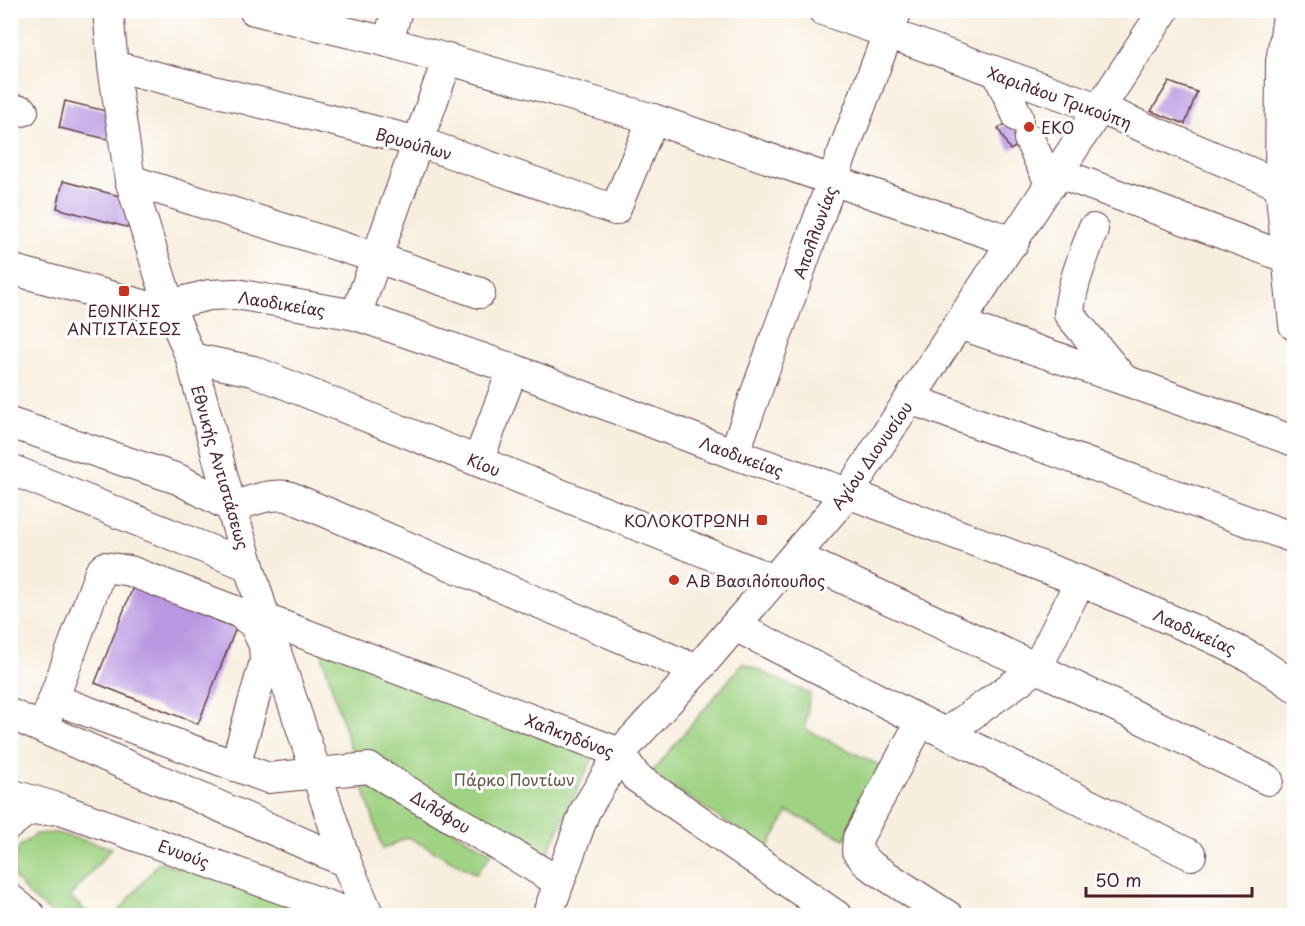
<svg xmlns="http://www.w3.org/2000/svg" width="1305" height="926" font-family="'Playpen Sans',sans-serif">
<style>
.green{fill:#9fd282;stroke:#747856;stroke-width:1.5}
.building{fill:#ba98e1}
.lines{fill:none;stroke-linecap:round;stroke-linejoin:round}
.minor-casing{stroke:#643e46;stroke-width:32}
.minor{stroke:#fff;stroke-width:30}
.poi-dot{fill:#c8321e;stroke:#fff;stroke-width:2}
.labels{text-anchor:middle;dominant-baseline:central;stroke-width:6;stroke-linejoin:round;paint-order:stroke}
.street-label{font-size:16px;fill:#4a1f2b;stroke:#fff}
.poi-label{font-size:16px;fill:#4a1f2b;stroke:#fff;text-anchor:start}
.park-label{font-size:16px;fill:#645545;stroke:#fff}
</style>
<rect width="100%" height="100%" fill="#fff"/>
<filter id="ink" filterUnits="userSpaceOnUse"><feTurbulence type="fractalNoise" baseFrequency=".0167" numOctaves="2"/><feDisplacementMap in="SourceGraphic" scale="12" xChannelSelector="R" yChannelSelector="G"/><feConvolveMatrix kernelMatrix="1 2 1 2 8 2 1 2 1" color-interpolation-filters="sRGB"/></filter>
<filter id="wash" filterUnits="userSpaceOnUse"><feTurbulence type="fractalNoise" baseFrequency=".008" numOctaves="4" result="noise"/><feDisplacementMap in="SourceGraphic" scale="24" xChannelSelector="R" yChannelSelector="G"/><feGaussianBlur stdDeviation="1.35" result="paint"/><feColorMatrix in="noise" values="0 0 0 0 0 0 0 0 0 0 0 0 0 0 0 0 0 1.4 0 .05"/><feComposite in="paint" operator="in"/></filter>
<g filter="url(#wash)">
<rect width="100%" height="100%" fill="#f7eede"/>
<!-- green -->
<g class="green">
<path d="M 312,622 L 595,753 L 543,863 L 351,750 Z"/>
<path d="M 743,663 L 810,694 L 805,729 L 885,768 L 845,839 L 788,812 L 767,849 L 651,773 Z"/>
<path d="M 360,778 L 492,853 L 476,874 L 408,837 L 383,849 Z"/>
<path d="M 57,833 L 112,848 L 70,897 L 90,915 L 54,915 L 29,895 L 14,877 L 13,861 L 19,847 L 36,834 Z"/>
<path d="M 159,862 L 333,915 L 115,916 Z"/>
</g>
<g id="blocks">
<!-- building -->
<g class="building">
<path d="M 1169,82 L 1197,92 L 1185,124 L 1151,111 Z"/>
<path d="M 65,101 L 110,112 L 116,141 L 59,128 Z"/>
<path d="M 1027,113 L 1039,134 L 1010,150 L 998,128 Z"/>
<path d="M 63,181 L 127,198 L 133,229 L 57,208 Z"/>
<path d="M 133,587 L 236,628 L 198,724 L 95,683 Z"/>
</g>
</g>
</g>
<g filter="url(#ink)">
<use href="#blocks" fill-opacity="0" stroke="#643e46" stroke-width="1.5"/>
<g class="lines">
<!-- minor casing -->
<g class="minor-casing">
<g id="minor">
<path d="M 108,10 L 113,66 L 130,180 L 169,305 L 191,358 L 231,507 L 265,619 L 346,862 L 369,916"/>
<path d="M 254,10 L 388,42 L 653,119 L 1014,242"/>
<path d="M 823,10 L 1101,109 L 1294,191"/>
<path d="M 1289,10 L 1281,62 L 1280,185 L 1294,325"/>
<path d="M 388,42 L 397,10"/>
<path d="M 113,66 L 419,142 L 615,210 L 653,119"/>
<path d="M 998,74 L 1018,117"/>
<path d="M 10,109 L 23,111"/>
<path d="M 1029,139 L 1051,185"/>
<path d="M 1059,173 L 1288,258"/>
<path d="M 130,180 L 377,258 L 480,293"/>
<path d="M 1093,229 C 1084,257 1071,284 1069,314 L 1124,380"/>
<path d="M 10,269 L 143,305 L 165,308 L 169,305 L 209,295 L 236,294 L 356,315 L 513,369 L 734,454 L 848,493 L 1080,581 L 1213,638 L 1254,659 L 1294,686"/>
<path d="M 356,315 L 448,58"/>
<path d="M 959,324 L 1124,380 L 1294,441"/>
<path d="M 191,358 L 253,371 L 774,580"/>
<path d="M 910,399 L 1294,538"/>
<path d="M 10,423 L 178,479 L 231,507 C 250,502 268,493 288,496 L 697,670"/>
<path d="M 734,454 L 832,181 L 897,10"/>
<path d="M 478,461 L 513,369"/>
<path d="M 10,469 L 249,566"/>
<path d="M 795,556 L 1037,668 L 1268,780"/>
<path d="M 265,619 L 620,753 L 636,777 L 837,916"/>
<path d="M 735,626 L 921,721 L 1191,855"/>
<path d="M 54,699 L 268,778 L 369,768 L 559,882"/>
<path d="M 10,714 L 346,862"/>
<path d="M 921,721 L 858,838 L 857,851 L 868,864 L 948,916"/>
<path d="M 43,728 L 100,572 L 105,567 L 130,571 L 238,612 L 254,624 L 264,645 L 265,661 L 235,766"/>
<path d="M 946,733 L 1037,668 L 1080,581"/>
<path d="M 10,794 L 61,809 L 357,916"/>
<path d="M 10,824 L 26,811 L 57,809"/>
<path d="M 10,899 L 31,916"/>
<path d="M 547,916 L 585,811 L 620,753 L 697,670 L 848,493 L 1164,10"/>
</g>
</g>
<!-- minor -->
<use href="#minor" class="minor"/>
</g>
</g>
<!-- markers -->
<g class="poi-dot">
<circle cx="1029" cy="127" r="6"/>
<rect x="118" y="285" width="12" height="12" rx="3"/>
<rect x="756" y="514" width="12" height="12" rx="3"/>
<circle cx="674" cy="580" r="6"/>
</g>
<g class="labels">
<!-- street labels -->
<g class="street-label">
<text transform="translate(1060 97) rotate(20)">Χαριλάου Τρικούπη</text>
<text transform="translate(414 143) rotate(16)">Βρυούλων</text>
<text transform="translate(814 232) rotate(-70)">Απολλωνίας</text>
<text transform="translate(282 303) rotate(9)">Λαοδικείας</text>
<text transform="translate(871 455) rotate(-55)">Αγίου Διονυσίου</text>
<text transform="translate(742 456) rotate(20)">Λαοδικείας</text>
<text transform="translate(484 464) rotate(22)">Κίου</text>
<text transform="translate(221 467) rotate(74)">Εθνικής Αντιστάσεως</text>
<text transform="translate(1195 631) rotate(24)">Λαοδικείας</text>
<text transform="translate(570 735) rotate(21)">Χαλκηδόνος</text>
<text transform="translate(441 811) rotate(31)">Διλόφου</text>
<text transform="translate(184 853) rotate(20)">Ενυούς</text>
</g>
<!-- poi labels -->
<g class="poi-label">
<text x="1041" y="127">EKO</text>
<text x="124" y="310" text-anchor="middle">ΕΘΝΙΚΗΣ<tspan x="124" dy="18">ΑΝΤΙΣΤΑΣΕΩΣ</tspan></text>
<text x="750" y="520" text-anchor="end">ΚΟΛΟΚΟΤΡΩΝΗ</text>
<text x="686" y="580">ΑΒ Βασιλόπουλος</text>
</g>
<!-- park labels -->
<g class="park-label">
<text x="514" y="779">Πάρκο Ποντίων</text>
</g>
</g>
<!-- margin -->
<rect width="1305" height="926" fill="none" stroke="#fff" stroke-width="36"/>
<!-- scale -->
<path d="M1086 887v9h166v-9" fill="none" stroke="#4a1f2b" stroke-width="3"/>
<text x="1095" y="887" font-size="18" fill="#4a1f2b" stroke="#ffffff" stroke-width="4.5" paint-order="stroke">50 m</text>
</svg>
